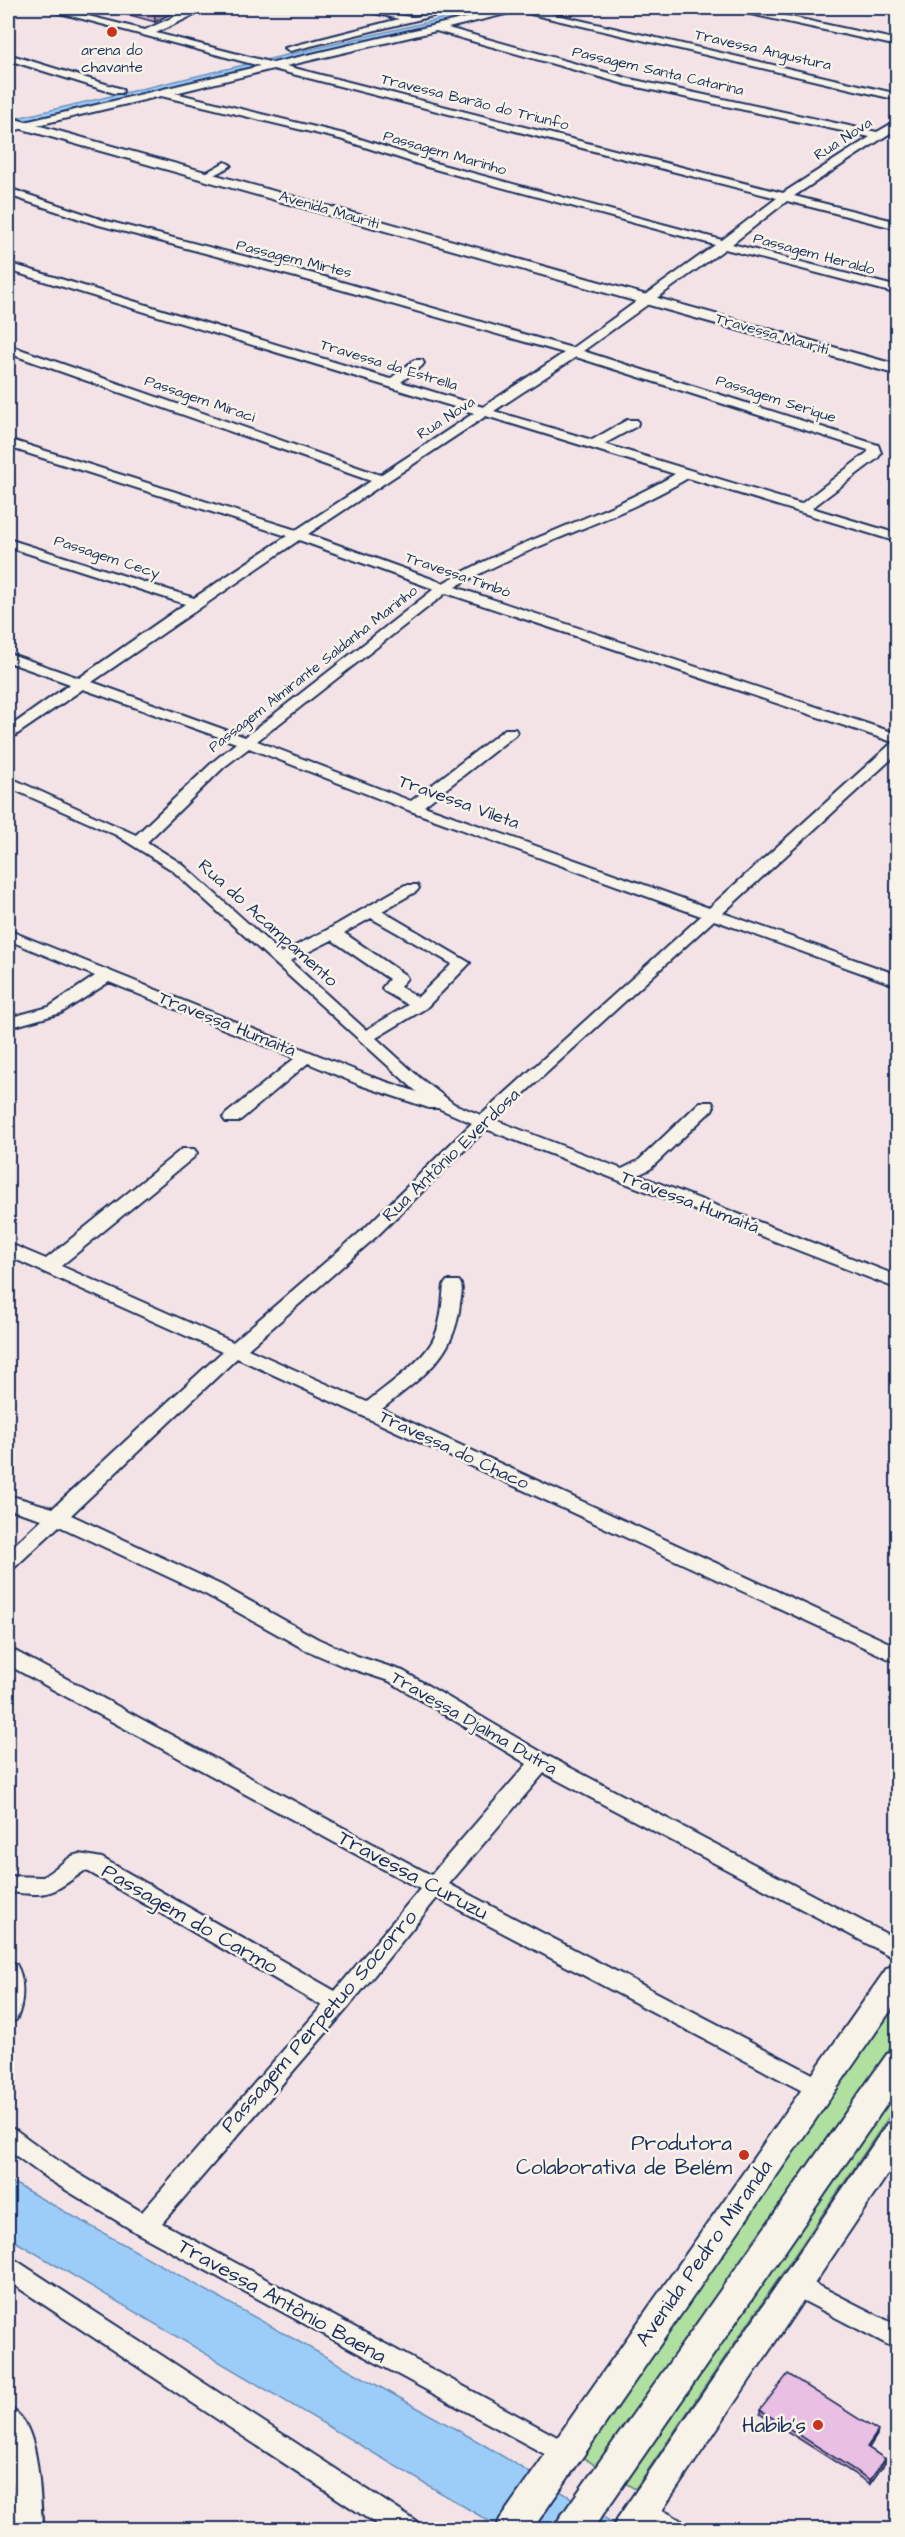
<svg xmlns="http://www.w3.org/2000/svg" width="905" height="2537" font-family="'Architects Daughter',sans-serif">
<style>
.green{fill:#b0e0a0;stroke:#66887f;stroke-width:1.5}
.water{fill:#9ccdf8;stroke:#688eba;stroke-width:1.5}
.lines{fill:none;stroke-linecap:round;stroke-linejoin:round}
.minor-casing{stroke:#1b2f5e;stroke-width:4}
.major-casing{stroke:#1b2f5e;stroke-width:4}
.minor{fill:#f7f3e8;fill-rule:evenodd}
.major{fill:#f7f3e8;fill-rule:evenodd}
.wall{fill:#c9a4c4;stroke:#1b2f5e;stroke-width:1.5}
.shaded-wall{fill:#a486a0;stroke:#1b2f5e;stroke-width:1.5}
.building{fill:#eabfe4;stroke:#1b2f5e;stroke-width:1.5}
.poi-dot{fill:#c8321e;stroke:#f7f3e8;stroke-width:2}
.labels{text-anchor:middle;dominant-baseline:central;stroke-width:5;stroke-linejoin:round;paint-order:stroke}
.far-poi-label{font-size:15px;fill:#1b2f5e;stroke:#f7f3e8}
.far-street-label{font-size:15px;fill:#1b2f5e;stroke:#f7f3e8}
.street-label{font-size:18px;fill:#1b2f5e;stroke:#f7f3e8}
.near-street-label{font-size:21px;fill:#1b2f5e;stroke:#f7f3e8}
.near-poi-label{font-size:21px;fill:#1b2f5e;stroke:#f7f3e8;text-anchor:end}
</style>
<rect width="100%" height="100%" fill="#f3e3e7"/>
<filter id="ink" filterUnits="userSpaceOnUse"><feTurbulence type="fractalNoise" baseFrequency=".0167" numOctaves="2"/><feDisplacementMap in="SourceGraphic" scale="12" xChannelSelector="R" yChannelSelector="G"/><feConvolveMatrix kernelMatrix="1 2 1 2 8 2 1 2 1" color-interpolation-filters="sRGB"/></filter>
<g filter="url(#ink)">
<!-- green -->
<g class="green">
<path d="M 897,1995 L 897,2039 L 710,2304 L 601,2469 L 576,2453 Z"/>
<path d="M 897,2071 L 897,2105 L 635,2489 L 617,2478 Z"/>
</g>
<!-- water -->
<g class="water">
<path d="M 488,8 L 507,8 L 8,125 L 8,120 Z"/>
<path d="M 8,2180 L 479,2442 L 623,2529 L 502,2529 L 8,2237 Z"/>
</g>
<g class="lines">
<!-- minor casing -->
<g class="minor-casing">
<g id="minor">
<path d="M 41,8 L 56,8 L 145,30 L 193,8 L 205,8 L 204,10 L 156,33 L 273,63 L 508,8 L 527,8 L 898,94 L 898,100 L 518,11 L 448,28 L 630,79 L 877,132 L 898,120 L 898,128 L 794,196 L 898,222 L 898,229 L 787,201 L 732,244 L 898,287 L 898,294 L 725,249 L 583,351 L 878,445 L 881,453 L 878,458 L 812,508 L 898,534 L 898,542 L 688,478 C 614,522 530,544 455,587 L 898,734 L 898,753 L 723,913 L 898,975 L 898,986 L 714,920 L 495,1120 L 622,1169 L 638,1161 L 700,1102 L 712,1102 L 714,1106 L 712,1110 L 650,1169 L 638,1175 L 898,1276 L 898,1289 L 486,1129 L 377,1236 L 248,1349 L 367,1402 C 387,1385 425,1361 435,1336 C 442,1320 442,1302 444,1285 L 447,1281 L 459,1281 C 464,1287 461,1296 460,1303 C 455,1358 421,1377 382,1409 L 898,1647 L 898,1663 L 237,1358 L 71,1515 L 221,1585 L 318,1639 L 357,1656 L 403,1671 L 548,1756 L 898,1940 L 898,1960 L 544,1773 L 449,1884 L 828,2082 L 832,2089 L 828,2096 L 820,2099 L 812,2096 L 437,1898 L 346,2010 L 162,2223 L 572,2445 L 576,2453 L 572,2461 L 563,2464 L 137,2233 L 48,2179 L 8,2150 L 8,2127 L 16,2130 L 64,2165 L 142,2212 L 322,2006 L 89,1872 L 84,1871 C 49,1896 50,1896 8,1892 L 8,1876 L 43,1877 L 72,1856 L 80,1854 L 102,1858 L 335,1991 L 420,1889 L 8,1665 L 8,1649 L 15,1651 L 431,1875 L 527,1764 L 389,1681 L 343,1666 L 304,1649 L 207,1595 L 59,1526 L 15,1567 L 8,1569 L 8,1551 L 42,1519 L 8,1509 L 8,1495 L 53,1508 L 222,1352 L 8,1256 L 8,1243 L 46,1259 L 182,1149 L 194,1149 L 197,1153 L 194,1157 L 61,1266 L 233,1342 L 365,1228 L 472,1123 L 438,1108 L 429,1108 L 360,1085 L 308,1063 L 238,1122 L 226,1122 L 223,1118 L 226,1114 L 295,1058 L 109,982 L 61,1013 L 8,1028 L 8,1018 L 49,1007 L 95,976 L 8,940 L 8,930 L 372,1077 L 417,1092 L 172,870 L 116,835 L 8,787 L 8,778 L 13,779 L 136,835 L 214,761 L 236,743 L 83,689 L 13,737 L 8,738 L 8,728 L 70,684 L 8,662 L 8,653 L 79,678 L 185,604 L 8,547 L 8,539 L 194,598 L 287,536 L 8,447 L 8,439 L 296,530 L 371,481 L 8,353 L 8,345 L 380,475 L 474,413 L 8,270 L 8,263 L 390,379 L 414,360 L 422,360 L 424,363 L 422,366 L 401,382 L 483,407 L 564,353 L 307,280 L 95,224 L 8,195 L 8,188 L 103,220 L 314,274 L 572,348 L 715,245 L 427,167 L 340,139 L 161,96 L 8,132 L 8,126 L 260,66 ZM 436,31 L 628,85 L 870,137 L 783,193 L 286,66 ZM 273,69 L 777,198 L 722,240 L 435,163 L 348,135 L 175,93 ZM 576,357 L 868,450 L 868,452 L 801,504 L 604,444 L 637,426 L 638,423 L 637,420 L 627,420 L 592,440 L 494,411 ZM 486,416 L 675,474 C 601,518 517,540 443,583 L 308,534 ZM 299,540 L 434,589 L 245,737 L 92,682 ZM 446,593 L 893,742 L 709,908 L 424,806 L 515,735 L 517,732 L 515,729 L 505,729 L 411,801 L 257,741 ZM 249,748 L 408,810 L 701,916 L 481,1115 L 454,1104 L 420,1078 L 376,1038 L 426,1008 L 470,963 L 382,911 L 417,891 L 419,888 L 417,885 L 405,885 L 327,930 L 281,953 L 182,864 L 147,842 L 224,767 ZM 371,918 L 452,964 L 418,997 L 400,987 L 407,978 L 405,975 L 344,933 ZM 332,940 L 389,979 L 382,988 L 384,991 L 408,1005 L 366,1030 L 290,961 Z"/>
<path d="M 355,8 C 374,6 392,15 410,17 C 426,18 446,6 466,8 L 290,51 L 285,48 L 399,19 Z"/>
<path d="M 732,8 L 749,8 L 898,40 L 898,46 L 737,11 Z"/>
<path d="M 8,54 L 122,89 L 123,91 L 122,93 L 114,93 L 8,60 Z"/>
<path d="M 225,162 L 231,165 L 229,167 L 206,179 L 200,176 Z"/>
<path d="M 8,1961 L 16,1964 C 25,1978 24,2005 16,2020 L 8,2023 Z"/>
<path d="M 8,2258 L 17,2261 L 417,2522 L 421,2530 L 385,2530 L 8,2281 Z"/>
<path d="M 794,2273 L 898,2326 L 898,2350 L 785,2291 L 782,2284 L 785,2277 Z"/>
<path d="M 8,2408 C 42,2420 39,2498 43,2530 L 17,2530 L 8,2440 Z"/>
<path d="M 641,2498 L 684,2522 L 688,2530 C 666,2530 639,2534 628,2510 L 632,2502 Z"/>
</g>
</g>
<!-- major casing -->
<g class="major-casing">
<g id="major">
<path d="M 8,117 L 898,365 L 898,375 L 8,125 Z"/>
<path d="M 898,1964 L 898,2000 L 532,2530 L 495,2530 L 500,2519 L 887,1968 Z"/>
<path d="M 898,2051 L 898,2088 L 606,2510 L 592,2530 L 554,2530 L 559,2519 L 887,2054 Z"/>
<path d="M 898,2120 L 898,2159 L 649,2530 L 612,2530 L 617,2519 L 887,2124 Z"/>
</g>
</g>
<!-- minor -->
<use href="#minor" class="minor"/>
<!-- major -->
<use href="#major" class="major"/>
</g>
<!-- wall -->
<g class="wall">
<path d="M 105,8 L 181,8 L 155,22 Z"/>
<path d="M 760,2410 L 877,2435 L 869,2448 L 885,2459 L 885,2463 L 870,2484 L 760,2414 Z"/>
</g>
<!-- shaded-wall -->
<g class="shaded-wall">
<path d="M 157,8 L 181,8 L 155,22 L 154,9 Z"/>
<path d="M 878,2431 L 877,2435 L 866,2452 L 867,2447 Z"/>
<path d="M 885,2459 L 885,2463 L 870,2484 L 870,2480 Z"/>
</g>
<!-- building -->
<path class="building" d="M 788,2374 L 878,2431 L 867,2447 L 885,2459 L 870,2480 L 760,2410 Z"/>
</g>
<!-- markers -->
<g class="poi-dot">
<circle cx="112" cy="32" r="6"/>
<circle cx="744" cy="2155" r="6"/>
<circle cx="818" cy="2425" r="6"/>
</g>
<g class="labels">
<!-- far-poi labels -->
<g class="far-poi-label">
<text x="112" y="50">arena do<tspan x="112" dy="17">chavante</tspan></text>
</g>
<!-- far-street labels -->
<g class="far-street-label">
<text transform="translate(763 50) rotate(13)">Travessa Angustura</text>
<text transform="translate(658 71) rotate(13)">Passagem Santa Catarina</text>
<text transform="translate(475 102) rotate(14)">Travessa Barão do Triunfo</text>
<text transform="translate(843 139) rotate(-33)">Rua Nova</text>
<text transform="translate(445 153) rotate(16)">Passagem Marinho</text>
<text transform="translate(329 210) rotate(16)">Avenida Mauriti</text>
<text transform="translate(814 254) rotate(15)">Passagem Heraldo</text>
<text transform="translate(294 259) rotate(14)">Passagem Mirtes</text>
<text transform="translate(772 334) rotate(16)">Travessa Mauriti</text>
<text transform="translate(389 365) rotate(17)">Travessa da Estrella</text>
<text transform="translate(200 399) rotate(19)">Passagem Miraci</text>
<text transform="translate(776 399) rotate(18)">Passagem Serique</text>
<text transform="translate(446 418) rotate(-33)">Rua Nova</text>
<text transform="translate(107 557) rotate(18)">Passagem Cecy</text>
<text transform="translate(458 575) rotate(19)">Travessa Timbó</text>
<text transform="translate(313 669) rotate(-38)">Passagem Almirante Saldanha Marinho</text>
</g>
<!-- street labels -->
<g class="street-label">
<text transform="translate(459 802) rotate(20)">Travessa Vileta</text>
<text transform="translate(268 923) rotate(42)">Rua do Acampamento</text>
<text transform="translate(227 1024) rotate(22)">Travessa Humaitá</text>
<text transform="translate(451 1155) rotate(-44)">Rua Antônio Everdosa</text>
<text transform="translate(690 1202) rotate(21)">Travessa Humaitá</text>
<text transform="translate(454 1450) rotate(25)">Travessa do Chaco</text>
<text transform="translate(474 1723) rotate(30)">Travessa Djalma Dutra</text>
</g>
<!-- near-street labels -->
<g class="near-street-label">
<text transform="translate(413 1875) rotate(28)">Travessa Curuzu</text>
<text transform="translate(190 1919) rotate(30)">Passagem do Carmo</text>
<text transform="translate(319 2021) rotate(-49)">Passagem Perpetuo Socorro</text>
<text transform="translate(704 2253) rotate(-55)">Avenida Pedro Miranda</text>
<text transform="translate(282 2301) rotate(29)">Travessa Antônio Baena</text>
</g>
<!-- near-poi labels -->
<g class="near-poi-label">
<text x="732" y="2143">Produtora<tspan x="732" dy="24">Colaborativa de Belém</tspan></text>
<text x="806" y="2425">Habib's</text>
</g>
</g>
<!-- margin -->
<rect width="905" height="2537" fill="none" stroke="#f7f3e8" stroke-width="30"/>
<rect x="15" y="15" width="875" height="2507" fill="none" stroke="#1b2f5e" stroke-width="2" filter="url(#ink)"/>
</svg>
